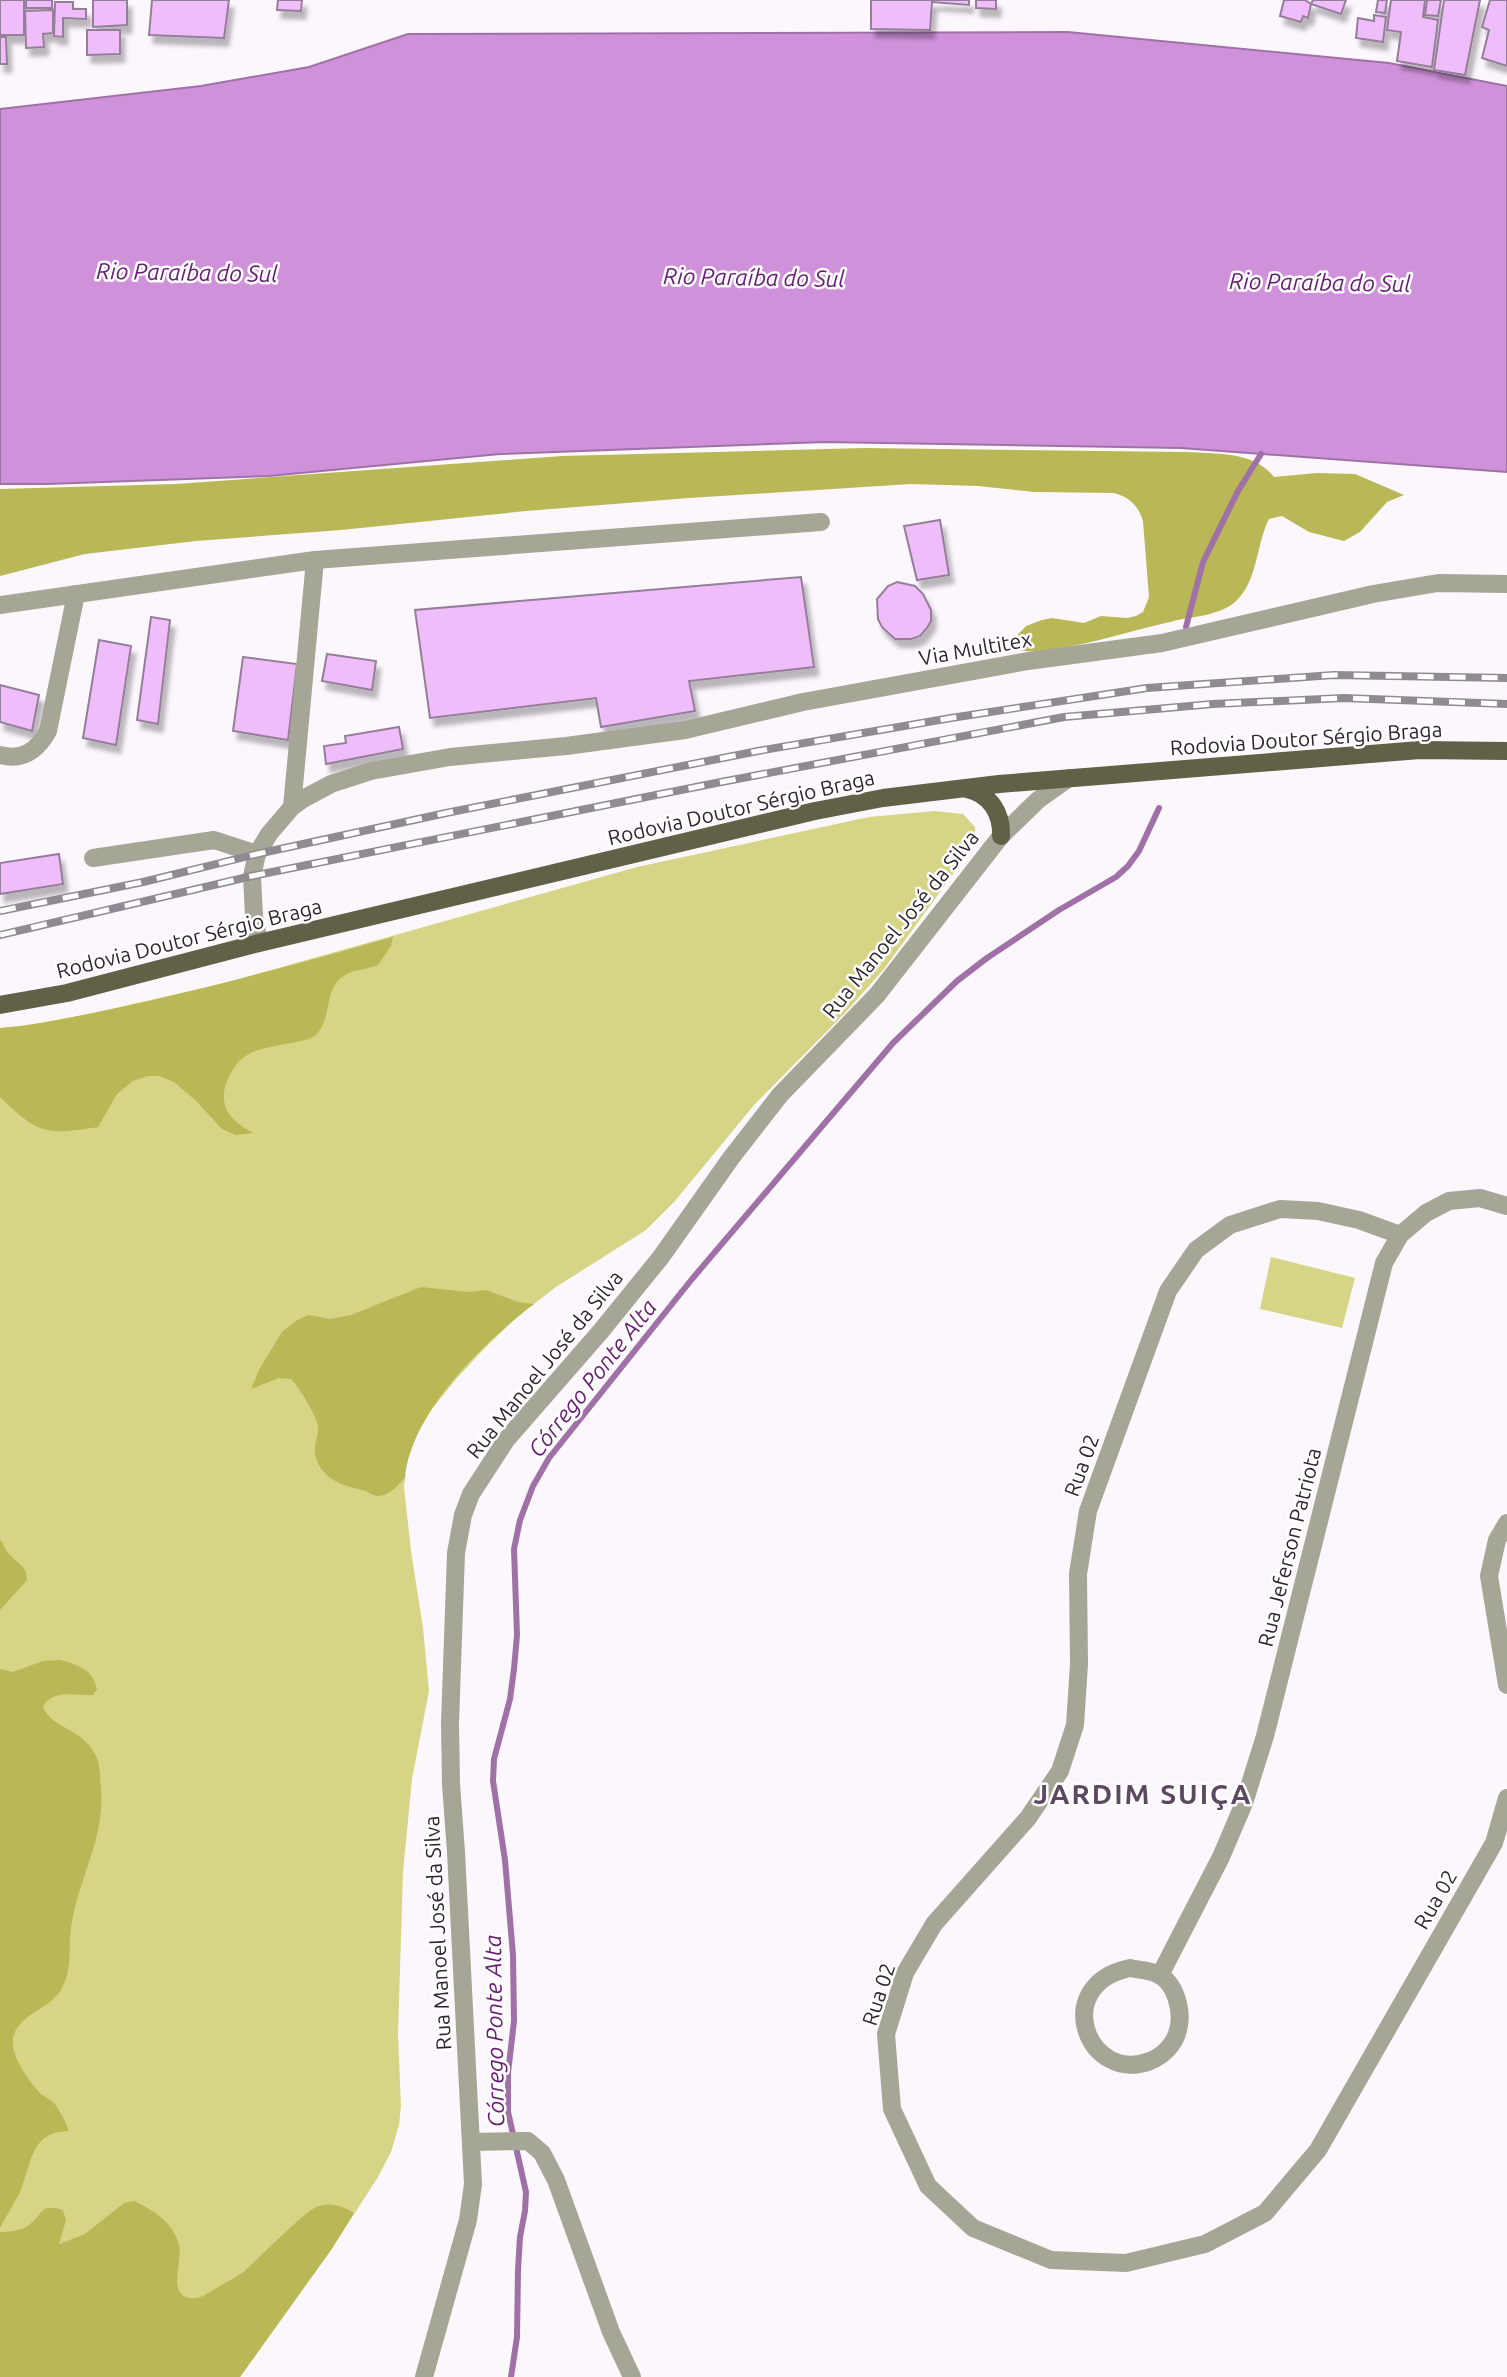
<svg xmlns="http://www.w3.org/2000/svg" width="1507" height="2377" font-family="Ubuntu,sans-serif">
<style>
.green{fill:#d6d586}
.forest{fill:#bab756}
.water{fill:#cf92da;stroke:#9f71a7;stroke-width:2}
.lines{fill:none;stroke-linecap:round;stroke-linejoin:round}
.stream{stroke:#9f71a7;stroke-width:6}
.building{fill:#efbdf9;stroke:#957e99;stroke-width:2;filter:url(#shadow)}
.minor{stroke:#a5a696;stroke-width:18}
.major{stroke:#626147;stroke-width:18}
.rail-casing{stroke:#928a93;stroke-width:8}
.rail{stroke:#fff;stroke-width:5;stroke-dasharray:16;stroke-linecap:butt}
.labels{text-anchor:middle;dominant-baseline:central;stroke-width:5;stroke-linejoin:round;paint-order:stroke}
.street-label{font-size:21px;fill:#2f2530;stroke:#fff}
.water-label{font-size:23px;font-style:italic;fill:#661d73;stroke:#fff}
.district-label{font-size:28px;font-weight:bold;letter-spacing:2px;fill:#5d4861;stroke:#fff}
</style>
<defs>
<filter id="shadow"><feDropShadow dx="4.5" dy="8" stdDeviation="2" flood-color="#0004"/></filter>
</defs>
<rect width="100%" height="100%" fill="#fcf7fd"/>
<!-- green -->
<g class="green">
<path d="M 935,811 L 963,814 L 975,827 L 975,839 L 953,874 L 884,969 L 846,1012 L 754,1105 L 675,1201 L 646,1230 L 556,1287 L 518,1316 L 484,1349 L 457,1378 L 432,1409 L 417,1434 L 407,1461 L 404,1487 L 411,1551 L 423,1628 L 429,1691 L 412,1779 L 403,1872 L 398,2034 L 401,2106 L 399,2125 L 391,2152 L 378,2177 L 331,2250 L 240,2377 L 0,2377 L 0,1028 L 23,1026 L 89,1014 L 225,983 L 637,867 L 869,817 Z"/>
<path d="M 1271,1257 L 1355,1278 L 1342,1328 L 1260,1309 Z"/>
</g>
<!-- forest -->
<g class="forest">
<path d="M 864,448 L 1186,452 C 1216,454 1254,451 1274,477 L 1317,473 L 1355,474 L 1404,495 L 1387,502 L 1360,532 L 1344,541 L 1309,532 L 1282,516 L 1269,519 C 1256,544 1258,582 1235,602 C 1218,616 1194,616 1174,621 C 1129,631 1084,647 1037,651 C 1028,652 1020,650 1011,649 L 1013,640 L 1026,626 L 1042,620 L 1052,618 L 1084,623 L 1101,616 L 1127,618 L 1136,616 L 1143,612 L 1149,597 L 1143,521 C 1138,505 1129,497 1114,493 L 1034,492 L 978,486 L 911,484 L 689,498 L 526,511 L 341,530 L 196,541 L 85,554 L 0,576 L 0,489 L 176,484 L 562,456 Z"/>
<path d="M 393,937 L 391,946 L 378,965 C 367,970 352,969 342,977 C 324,990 332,1019 316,1035 C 306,1044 266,1044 249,1054 C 241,1058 235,1065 231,1073 C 215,1101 227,1120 254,1133 L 236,1135 L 222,1129 L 195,1100 L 174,1082 L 159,1076 L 148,1076 L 133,1081 L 117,1094 L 98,1127 C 46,1135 39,1135 0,1097 L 0,1028 C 39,1025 78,1016 117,1008 C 210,988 301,963 393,937 Z"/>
<path d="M 421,1287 L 469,1292 L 486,1290 L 518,1302 L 534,1304 C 483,1343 411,1412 405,1478 C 398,1485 389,1496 378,1496 C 373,1496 367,1491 363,1490 C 342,1486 319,1478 315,1453 C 314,1444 319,1434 318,1426 C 316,1415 299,1387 291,1379 L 279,1378 L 251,1389 L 260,1368 L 282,1332 L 297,1320 L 309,1315 L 330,1319 L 351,1315 Z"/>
<path d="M 0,1539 C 3,1544 6,1551 10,1555 C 19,1565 27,1566 27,1580 L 0,1610 Z"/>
<path d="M 60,1660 C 78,1665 93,1669 97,1689 L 93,1695 C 76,1696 53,1688 43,1707 C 52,1730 87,1728 98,1761 C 100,1769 100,1779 101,1788 C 105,1840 78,1878 71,1928 C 68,1950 73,1969 61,1990 C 50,2009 18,2014 13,2038 C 10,2056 29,2081 41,2094 C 45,2097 50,2099 54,2103 C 61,2112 65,2121 69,2131 C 29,2131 32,2166 19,2194 C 13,2205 6,2216 0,2228 L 0,1669 L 13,1672 L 43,1661 Z"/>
<path d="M 134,2201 C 153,2210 174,2223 179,2245 C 183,2262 167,2293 189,2298 C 200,2300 210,2292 218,2287 C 226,2282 235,2278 242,2273 C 257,2261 307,2208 319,2206 C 332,2202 343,2206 354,2213 L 331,2250 L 240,2377 L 0,2377 L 0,2232 C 9,2232 21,2231 29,2225 C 44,2214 39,2203 63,2210 L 66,2220 L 59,2244 L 85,2234 L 124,2203 Z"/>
</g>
<!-- water -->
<path class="water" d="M 1068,32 L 1389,63 L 1507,86 L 1507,472 L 1181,448 L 825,442 L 500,454 L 269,476 L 48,484 L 0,484 L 0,109 L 201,86 L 309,67 L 408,34 Z"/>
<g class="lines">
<!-- stream -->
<g class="stream">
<path d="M 1186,627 L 1203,562 L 1238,491 L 1261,454"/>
<path d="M 511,2377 L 517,2337 L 518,2270 L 520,2237 L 525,2211 L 526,2192 L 508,2112 L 508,2073 L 514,2021 L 513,1955 L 505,1860 L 493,1781 L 494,1759 L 510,1699 L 514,1669 L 517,1635 L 514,1549 L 520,1520 L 533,1486 L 549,1458 L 692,1279 L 893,1043 L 957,981 L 987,958 L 1059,910 L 1116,877 L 1128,866 L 1139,851 L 1159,808"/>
</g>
</g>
<!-- building -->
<g class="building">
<rect x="0" y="0" width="24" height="35"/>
<rect x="26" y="0" width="26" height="8"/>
<path d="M 93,0 L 127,0 L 127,25 L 93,27 Z"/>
<path d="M 152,0 L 229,0 L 224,38 L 149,35 Z"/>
<path d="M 278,0 L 302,0 L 301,11 L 277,10 Z"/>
<path d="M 871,0 L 969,0 L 969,5 L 932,2 L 930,30 L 871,29 Z"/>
<path d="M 976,0 L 996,0 L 996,9 L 976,8 Z"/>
<path d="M 1284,0 L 1305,0 L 1311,4 L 1308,18 L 1303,16 L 1301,22 L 1280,16 Z"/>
<path d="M 1313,0 L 1346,0 L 1341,14 L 1311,4 Z"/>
<path d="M 1378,0 L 1387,0 L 1385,13 L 1376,12 Z"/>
<path d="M 1391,0 L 1425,0 L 1423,17 L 1438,20 L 1432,67 L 1397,61 L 1401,32 L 1387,30 Z"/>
<path d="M 1427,0 L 1441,0 L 1438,16 L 1425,15 Z"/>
<path d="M 1444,0 L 1480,0 L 1465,75 L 1434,70 Z"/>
<path d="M 1490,0 L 1507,0 L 1507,66 L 1482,58 L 1489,30 L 1482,27 Z"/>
<path d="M 55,2 L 73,2 L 73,9 L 86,9 L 86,19 L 63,18 L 63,37 L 54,36 Z"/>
<path d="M 53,10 L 53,33 L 43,34 L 44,47 L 26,48 L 25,11 Z"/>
<path d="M 1374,15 L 1386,17 L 1383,42 L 1356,38 L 1358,18 L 1374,21 Z"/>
<path d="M 87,30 L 120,30 L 120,54 L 87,55 Z"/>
<path d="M 0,37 L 6,37 L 7,64 L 0,64 Z"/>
<path d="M 940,520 L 949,575 L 917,580 L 904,526 Z"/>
<path d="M 801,577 L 814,667 L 689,681 L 695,711 L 601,727 L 596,698 L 430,718 L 415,610 Z"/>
<path d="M 897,582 L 915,586 L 923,594 L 931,610 L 931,621 L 927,628 L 920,636 L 911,639 L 895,639 L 882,627 L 878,619 L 877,599 L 888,586 Z"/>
<path d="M 151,617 L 170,620 L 158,724 L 137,720 Z"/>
<path d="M 99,640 L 131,646 L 116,745 L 83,738 Z"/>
<path d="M 327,654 L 376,661 L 372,690 L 322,681 Z"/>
<path d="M 243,657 L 297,664 L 288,740 L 233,731 Z"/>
<path d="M 0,685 L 39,695 L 32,731 L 0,722 Z"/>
<path d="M 399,727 L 403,749 L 326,764 L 324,746 L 346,743 L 345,736 Z"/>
<path d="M 59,854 L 63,884 L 0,894 L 0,863 Z"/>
</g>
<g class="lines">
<!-- minor -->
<g class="minor">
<path d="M 0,605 L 315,560 L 821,522"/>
<path d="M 0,755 C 23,761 37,751 48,731 L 76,594"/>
<path d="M 292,807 L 315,560"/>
<path d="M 93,858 L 214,840 L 257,854"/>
<path d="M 259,943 L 254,916 L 252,876 L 257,854 L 269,834 L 292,807 L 303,799 L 331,784 L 371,771 L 450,757 L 566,746 L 685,730 L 803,702 L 1028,661 L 1162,643 L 1373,594 L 1438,583 L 1507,584"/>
<path d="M 1400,1235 L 1359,1220 L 1318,1211 L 1280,1209 L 1230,1225 L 1196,1250 L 1168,1291 L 1088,1511 L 1078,1574 L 1079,1664 L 1075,1725 L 1060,1771 L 1028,1818 L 934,1924 L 905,1973 L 886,2034 L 892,2109 L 928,2186 L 973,2228 L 1051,2260 L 1126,2263 L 1205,2244 L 1265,2213 L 1318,2150 L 1494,1843 L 1507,1798"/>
<path d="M 1507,1523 L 1497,1540 L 1489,1576 L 1507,1685"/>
<path d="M 1130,1968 C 1139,1970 1149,1970 1157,1974 C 1176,1982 1183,2012 1178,2030 C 1175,2044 1163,2056 1150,2061 C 1088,2085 1049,1985 1130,1968 Z"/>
<path d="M 1160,1975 L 1221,1857 L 1244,1803 L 1265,1736 L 1384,1263 L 1400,1235 L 1426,1213 L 1449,1201 L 1480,1198 L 1507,1206"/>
<path d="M 471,2142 L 528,2141 L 542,2153 L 556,2180 L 611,2332 L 632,2377"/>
<path d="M 424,2377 L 468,2220 L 473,2184 L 456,1852 L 451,1784 L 450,1723 L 456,1553 L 463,1515 L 471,1494 L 506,1440 L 601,1331 L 661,1257 L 731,1158 L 780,1095 L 877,995 L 1001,836 L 1038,800 L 1069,778"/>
</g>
<!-- major -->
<g class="major">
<path d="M 967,789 C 990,794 1002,813 1001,836"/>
<path d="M 0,1005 L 67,993 L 259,943 L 815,811 L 883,798 L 999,784 L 1420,750 L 1507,751"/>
</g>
<!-- rail casing -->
<g class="rail-casing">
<g id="rail">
<path d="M 0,911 L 143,882 L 257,854 L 446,813 L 758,751 L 951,718 L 1147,688 L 1334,675 L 1507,678"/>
<path d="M 0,935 L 252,876 L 716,783 L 1064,717 L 1213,704 L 1344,698 L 1507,704"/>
</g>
</g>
<!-- rail -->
<use href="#rail" class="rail"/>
</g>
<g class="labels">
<!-- street labels -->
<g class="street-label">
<text transform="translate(975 648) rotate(-10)">Via Multitex</text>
<text transform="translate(1306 738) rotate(-4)">Rodovia Doutor Sérgio Braga</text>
<text transform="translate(741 807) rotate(-13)">Rodovia Doutor Sérgio Braga</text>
<text transform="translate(900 924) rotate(-51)">Rua Manoel José da Silva</text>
<text transform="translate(189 938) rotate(-14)">Rodovia Doutor Sérgio Braga</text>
<text transform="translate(544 1364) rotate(-51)">Rua Manoel José da Silva</text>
<text transform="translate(1081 1465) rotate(-70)">Rua 02</text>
<text transform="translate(1289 1547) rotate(-76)">Rua Jeferson Patriota</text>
<text transform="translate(1435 1899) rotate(-60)">Rua 02</text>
<text transform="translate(437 1933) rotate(-93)">Rua Manoel José da Silva</text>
<text transform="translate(878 1994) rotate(-72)">Rua 02</text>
</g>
<!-- water labels -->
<g class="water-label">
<text transform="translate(187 272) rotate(1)">Rio Paraíba do Sul</text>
<text transform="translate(754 277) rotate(1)">Rio Paraíba do Sul</text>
<text transform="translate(1320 282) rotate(1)">Rio Paraíba do Sul</text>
<text transform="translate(592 1378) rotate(-52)">Córrego Ponte Alta</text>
<text transform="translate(494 2031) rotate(-91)">Córrego Ponte Alta</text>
</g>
<!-- district labels -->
<g class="district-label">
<text x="1143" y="1793">JARDIM SUIÇA</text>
</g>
</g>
</svg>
